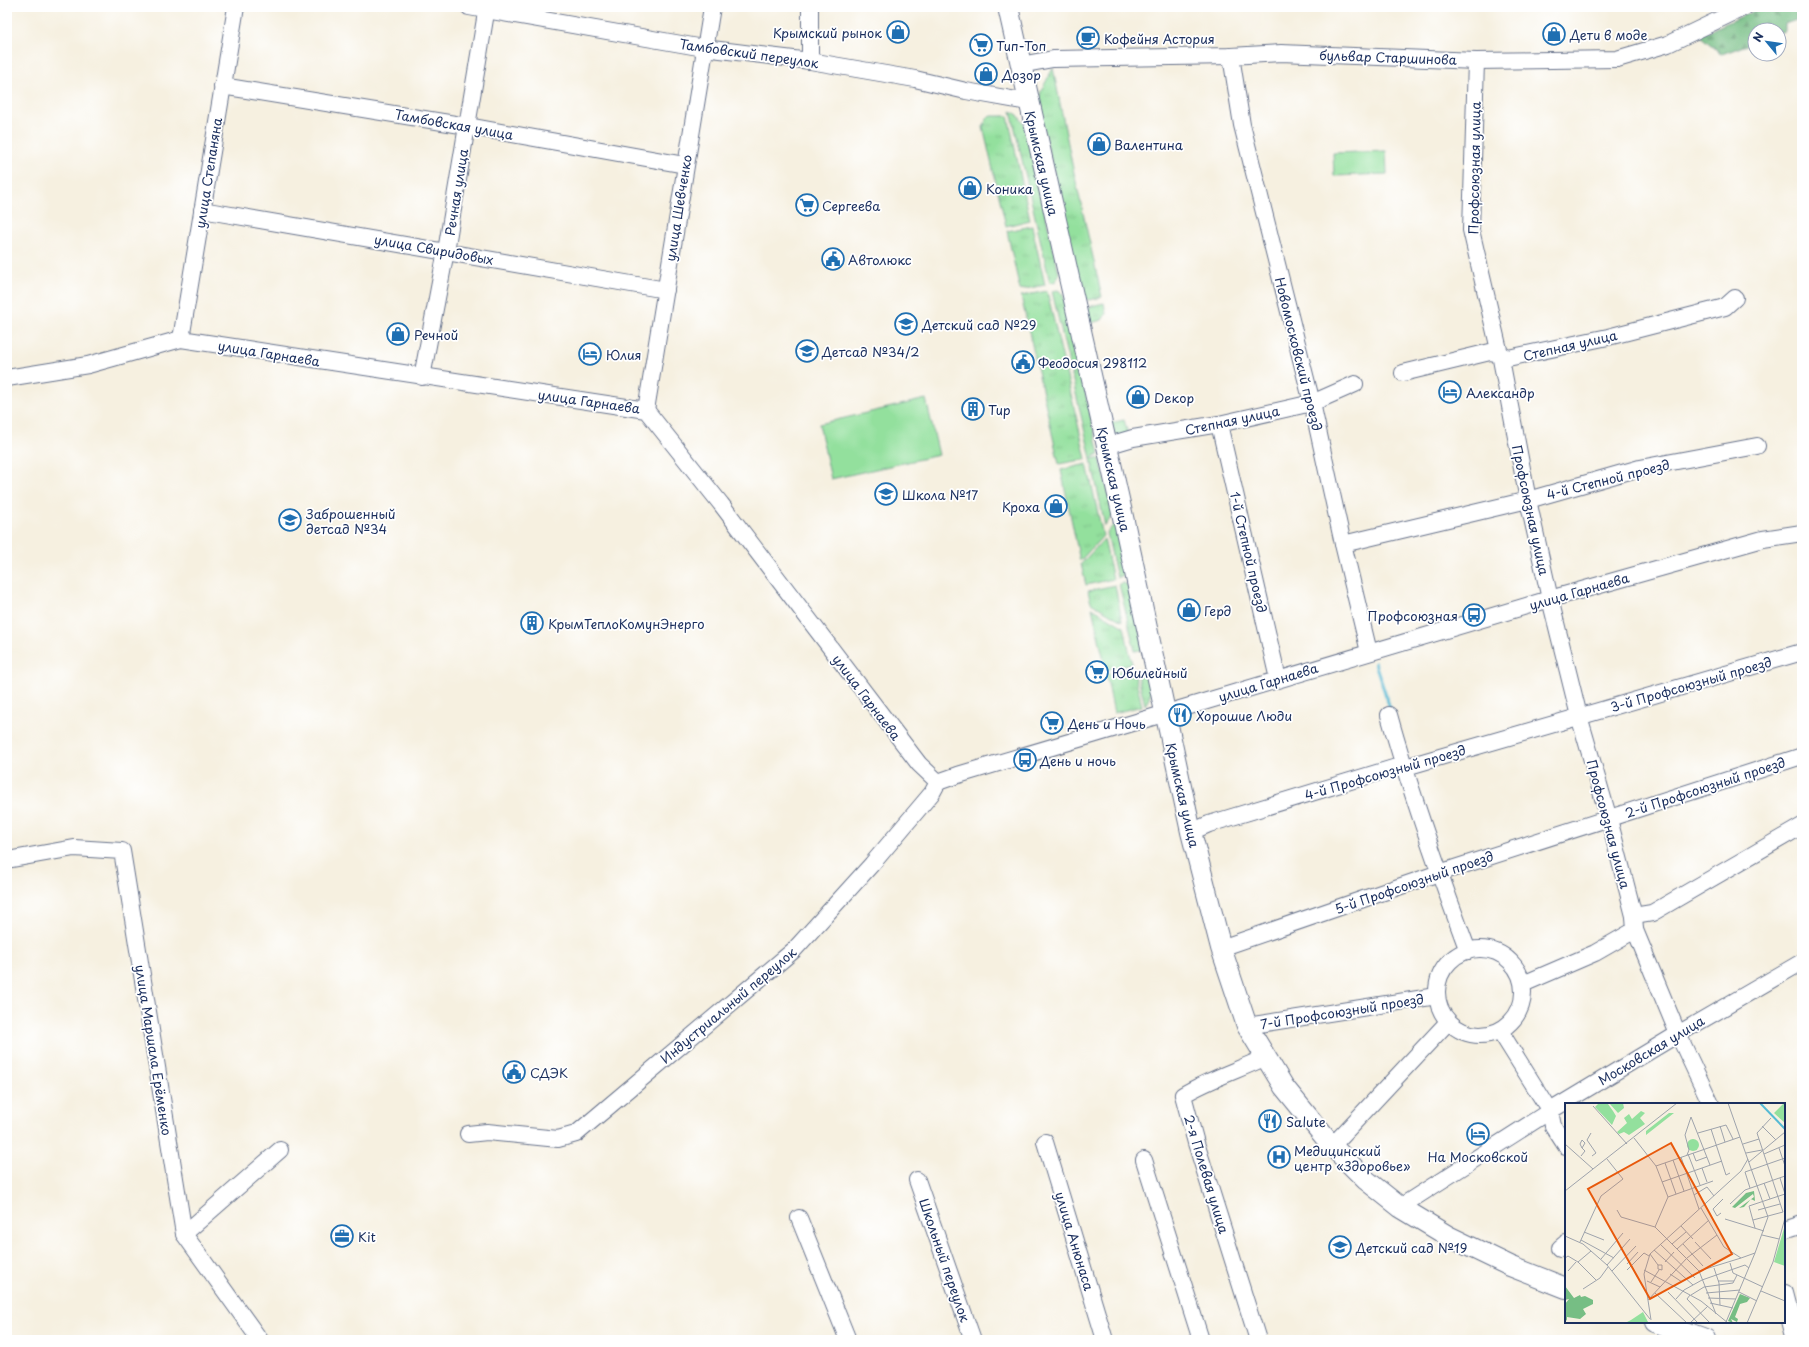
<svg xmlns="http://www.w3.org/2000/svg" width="1809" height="1347" font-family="'Playpen Sans',sans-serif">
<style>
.grass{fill:url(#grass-tufts);stroke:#57887e}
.forest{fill:url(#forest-firs);stroke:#487671}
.garden{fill:#93e09d;stroke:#57887e}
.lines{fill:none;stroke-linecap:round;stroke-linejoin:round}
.stream{stroke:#56bad4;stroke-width:3}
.minor-casing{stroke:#68738c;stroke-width:18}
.major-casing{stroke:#68738c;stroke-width:22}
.minor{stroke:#fff;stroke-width:16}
.major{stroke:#fff;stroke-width:20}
.labels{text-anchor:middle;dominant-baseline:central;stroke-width:3.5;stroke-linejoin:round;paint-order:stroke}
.poi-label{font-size:13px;fill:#1b2f5e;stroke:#fff;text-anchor:start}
.street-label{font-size:13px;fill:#1b2f5e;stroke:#fff}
.inset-river{fill:none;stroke:#56bad4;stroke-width:2}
.inset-road{fill:none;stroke:#9ea3ac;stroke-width:1}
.view{fill:#e8590c;fill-opacity:0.15;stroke:#e8590c;stroke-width:2}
.inset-edge{fill:none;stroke:#1b2f5e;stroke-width:2}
</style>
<defs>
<pattern id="grass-tufts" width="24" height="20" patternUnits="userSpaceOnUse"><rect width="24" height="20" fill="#93e09d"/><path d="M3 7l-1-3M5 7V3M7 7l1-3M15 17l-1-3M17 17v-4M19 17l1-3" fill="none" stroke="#7ec08a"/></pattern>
<pattern id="forest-firs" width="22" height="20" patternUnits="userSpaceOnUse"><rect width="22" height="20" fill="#76be84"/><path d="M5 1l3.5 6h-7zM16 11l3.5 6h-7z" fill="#609b6f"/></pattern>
</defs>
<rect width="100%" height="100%" fill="#fff"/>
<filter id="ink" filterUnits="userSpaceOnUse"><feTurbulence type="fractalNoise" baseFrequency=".025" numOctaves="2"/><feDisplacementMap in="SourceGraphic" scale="8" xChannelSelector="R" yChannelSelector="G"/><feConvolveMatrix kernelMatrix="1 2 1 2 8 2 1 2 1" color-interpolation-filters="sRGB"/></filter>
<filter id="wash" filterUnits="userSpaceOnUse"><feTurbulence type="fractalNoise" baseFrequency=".012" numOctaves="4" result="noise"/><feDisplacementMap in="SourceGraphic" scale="16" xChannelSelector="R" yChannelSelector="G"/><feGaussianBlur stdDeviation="0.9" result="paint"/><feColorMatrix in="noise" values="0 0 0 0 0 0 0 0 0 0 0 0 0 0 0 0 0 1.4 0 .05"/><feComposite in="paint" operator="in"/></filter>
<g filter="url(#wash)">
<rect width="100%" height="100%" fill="#f6f0e0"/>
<!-- grass -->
<g class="grass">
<path d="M 1053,68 L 1072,164 L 1102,297 L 1089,300 L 1083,298 L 1038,104 L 1041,91 Z"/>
<path d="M 1011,111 L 1018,115 L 1025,125 L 1059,274 L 1056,281 L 1050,283 Z"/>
<path d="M 992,116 L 1008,116 L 1030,220 L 1006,226 L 983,127 L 988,117 Z"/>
<path d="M 1032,226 L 1045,285 L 1020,290 L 1007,231 Z"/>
<path d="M 1058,290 L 1063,294 L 1099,454 L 1091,458 L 1052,291 Z"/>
<path d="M 1047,291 L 1086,459 L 1059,464 L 1021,296 Z"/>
<path d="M 1104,303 L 1106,314 L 1102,320 L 1087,324 C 1085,306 1087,307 1104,303 Z"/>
<path d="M 1124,420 L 1128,434 L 1114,436 L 1110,423 Z"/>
<path d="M 1097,458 L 1100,459 L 1114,514 L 1105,526 L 1091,459 Z"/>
<path d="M 1087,464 L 1103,536 L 1080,561 L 1061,470 Z"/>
<path d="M 1116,522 L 1126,571 L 1122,576 L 1117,578 L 1107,533 Z"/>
<path d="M 1104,539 L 1113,579 L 1086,585 L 1081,564 Z"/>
<path d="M 1123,583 L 1128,585 L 1145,649 L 1135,651 L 1119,584 Z"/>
<path d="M 1115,585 L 1122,621 L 1091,603 L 1088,591 Z"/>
<path d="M 1092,608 L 1124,627 L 1132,664 L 1106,670 Z"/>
<path d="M 1128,669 L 1130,676 L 1135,675 L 1142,706 L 1114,713 L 1106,674 Z"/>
<path d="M 1148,672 C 1151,685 1153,695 1145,705 L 1138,676 Z"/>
</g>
<!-- forest -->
<path class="forest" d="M 1763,7 L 1802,7 L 1802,18 L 1785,24 L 1785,31 L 1779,33 L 1779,30 L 1755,30 L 1755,42 L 1722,54 L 1699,35 Z"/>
<!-- garden -->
<g class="garden">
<path d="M 1386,151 L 1387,174 L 1334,176 L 1333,153 Z"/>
<path d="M 926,399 L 939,455 L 831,479 L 819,424 Z"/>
</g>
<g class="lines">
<!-- stream -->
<path class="stream" d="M 1375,663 L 1391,711"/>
</g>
</g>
<g filter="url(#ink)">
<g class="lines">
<!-- minor casing -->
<g class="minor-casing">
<g id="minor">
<path d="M 469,7 L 704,48 L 810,61 L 915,79 L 966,91 L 1028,102"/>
<path d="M 1231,56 L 1242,125 L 1312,403 L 1343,544 L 1369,652"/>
<path d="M 810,61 L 810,7"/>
<path d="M 1476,61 L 1471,230 L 1500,354 L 1528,500 L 1550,599 L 1579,716 L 1609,819 L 1634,916 L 1635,930 L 1678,1034 L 1711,1104"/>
<path d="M 1020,65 L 1053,59 L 1231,56 L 1281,53 L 1476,61 L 1617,59 L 1668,44 L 1745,7"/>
<path d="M 222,86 L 467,126 L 685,165"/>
<path d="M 202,210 L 666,290"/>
<path d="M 181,339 L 236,7"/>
<path d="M 1403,373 L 1490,352 L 1500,354 L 1508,358 L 1608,337 L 1725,307 L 1735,298"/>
<path d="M 422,377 L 446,251 L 487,7"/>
<path d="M 7,378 L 88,365 L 181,339 L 646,410 L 721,504 L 919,764 L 938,782 L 958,775 L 1550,599 L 1763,539 L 1802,533"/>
<path d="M 646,410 L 712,7"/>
<path d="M 1219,424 L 1278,679"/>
<path d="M 1106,446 L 1133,438 L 1219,424 L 1312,403 L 1355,384"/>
<path d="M 1343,544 L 1528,500 L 1640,468 L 1757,446"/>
<path d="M 1389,715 C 1411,794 1439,873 1468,951"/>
<path d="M 1191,832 L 1209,824 L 1403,765 L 1409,766 L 1802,652"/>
<path d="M 7,860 L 74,848 L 122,851 L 184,1234 L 260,1340"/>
<path d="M 1634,916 L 1652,913 L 1802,826"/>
<path d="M 1221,948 L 1439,873 L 1802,756"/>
<circle cx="1480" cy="992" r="43"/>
<path d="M 1523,984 L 1595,953 L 1635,930"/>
<path d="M 1247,1026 L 1437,996"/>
<path d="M 1500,1031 L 1550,1111 L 1553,1126 L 1566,1146"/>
<path d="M 468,1134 L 487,1132 L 558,1139 L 576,1134 L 794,950 L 872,864 L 932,793 L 938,782"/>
<path d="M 1045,1142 L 1105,1340"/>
<path d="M 1332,1146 L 1448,1022"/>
<path d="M 1144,1160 L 1201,1340"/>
<path d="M 917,1180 L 973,1340"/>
<path d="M 1400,1207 L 1550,1111 L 1678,1034 L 1802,962"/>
<path d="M 799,1218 L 848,1340"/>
<path d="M 1784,1230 L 1802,1224"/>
<path d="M 184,1234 L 280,1150"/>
<path d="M 1560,1248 L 1566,1243"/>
<path d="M 1784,1294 L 1796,1340"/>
<path d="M 1258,1340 L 1196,1143 L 1183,1095 C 1209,1079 1239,1070 1266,1057"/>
</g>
</g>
<!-- major casing -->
<g class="major-casing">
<g id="major">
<path d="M 1008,7 L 1123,517 L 1191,832 L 1221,948 L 1247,1026 L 1284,1087 L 1332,1146 L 1366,1180 L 1400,1207 L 1448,1236 L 1510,1266 L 1566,1288"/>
<path d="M 1656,1322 L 1705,1340"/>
</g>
</g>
<!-- minor -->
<use href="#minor" class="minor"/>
<!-- major -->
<use href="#major" class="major"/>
</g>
</g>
<!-- icons -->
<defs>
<g id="shop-ring" transform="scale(1.15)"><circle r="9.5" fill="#fff" stroke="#1f6fb2" stroke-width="1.5"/><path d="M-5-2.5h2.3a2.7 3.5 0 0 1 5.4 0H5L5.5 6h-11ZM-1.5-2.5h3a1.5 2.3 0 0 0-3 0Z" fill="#1f6fb2"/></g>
<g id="cafe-ring" transform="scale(1.15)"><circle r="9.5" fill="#fff" stroke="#1f6fb2" stroke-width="1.5"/><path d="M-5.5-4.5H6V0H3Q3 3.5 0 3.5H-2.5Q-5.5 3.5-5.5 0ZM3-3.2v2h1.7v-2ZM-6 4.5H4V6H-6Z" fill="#1f6fb2"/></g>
<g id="supermarket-ring" transform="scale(1.15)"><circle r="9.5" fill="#fff" stroke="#1f6fb2" stroke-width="1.5"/><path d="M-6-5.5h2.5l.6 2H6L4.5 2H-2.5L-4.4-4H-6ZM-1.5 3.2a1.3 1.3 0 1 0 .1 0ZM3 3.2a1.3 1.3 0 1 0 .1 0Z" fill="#1f6fb2"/></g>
<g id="civic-ring" transform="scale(1.15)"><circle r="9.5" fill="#fff" stroke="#1f6fb2" stroke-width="1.5"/><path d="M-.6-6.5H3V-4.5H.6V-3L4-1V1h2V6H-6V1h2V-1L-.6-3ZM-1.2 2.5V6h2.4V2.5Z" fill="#1f6fb2"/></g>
<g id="school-ring" transform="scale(1.15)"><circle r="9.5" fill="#fff" stroke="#1f6fb2" stroke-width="1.5"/><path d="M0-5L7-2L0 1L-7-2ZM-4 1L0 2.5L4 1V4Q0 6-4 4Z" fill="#1f6fb2"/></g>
<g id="hotel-ring" transform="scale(1.15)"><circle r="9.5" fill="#fff" stroke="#1f6fb2" stroke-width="1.5"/><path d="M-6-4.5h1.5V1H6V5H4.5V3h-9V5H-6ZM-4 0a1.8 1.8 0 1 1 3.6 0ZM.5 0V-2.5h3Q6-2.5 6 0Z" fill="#1f6fb2"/></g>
<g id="building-ring" transform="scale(1.15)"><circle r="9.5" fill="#fff" stroke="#1f6fb2" stroke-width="1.5"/><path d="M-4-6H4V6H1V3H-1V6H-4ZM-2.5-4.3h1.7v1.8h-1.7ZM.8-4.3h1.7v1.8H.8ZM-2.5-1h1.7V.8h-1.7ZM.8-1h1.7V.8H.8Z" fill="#1f6fb2"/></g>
<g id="bus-ring" transform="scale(1.15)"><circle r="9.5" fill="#fff" stroke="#1f6fb2" stroke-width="1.5"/><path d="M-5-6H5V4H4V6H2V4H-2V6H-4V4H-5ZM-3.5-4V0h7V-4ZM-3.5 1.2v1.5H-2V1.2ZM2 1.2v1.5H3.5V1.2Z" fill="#1f6fb2"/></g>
<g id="restaurant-ring" transform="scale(1.15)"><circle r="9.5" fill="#fff" stroke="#1f6fb2" stroke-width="1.5"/><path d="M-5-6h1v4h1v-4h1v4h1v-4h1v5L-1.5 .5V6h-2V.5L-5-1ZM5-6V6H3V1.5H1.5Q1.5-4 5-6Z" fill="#1f6fb2"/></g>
<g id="hospital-ring" transform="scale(1.15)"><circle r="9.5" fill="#fff" stroke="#1f6fb2" stroke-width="1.5"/><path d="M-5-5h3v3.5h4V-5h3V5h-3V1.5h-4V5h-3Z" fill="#1f6fb2"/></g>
<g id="office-ring" transform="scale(1.15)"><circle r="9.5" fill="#fff" stroke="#1f6fb2" stroke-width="1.5"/><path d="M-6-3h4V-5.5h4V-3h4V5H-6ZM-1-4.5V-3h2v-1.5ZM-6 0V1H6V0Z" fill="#1f6fb2"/></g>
</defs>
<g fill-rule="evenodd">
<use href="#shop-ring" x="898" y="32"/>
<use href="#shop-ring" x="1554" y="34"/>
<use href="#cafe-ring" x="1088" y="38"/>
<use href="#supermarket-ring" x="981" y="45"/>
<use href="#shop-ring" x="986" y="74"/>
<use href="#shop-ring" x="1099" y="144"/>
<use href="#shop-ring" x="970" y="188"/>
<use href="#supermarket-ring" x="807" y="205"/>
<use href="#civic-ring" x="833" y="259"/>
<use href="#school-ring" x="906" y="324"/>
<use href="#shop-ring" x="398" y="334"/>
<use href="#school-ring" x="807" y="351"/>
<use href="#hotel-ring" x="590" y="354"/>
<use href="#civic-ring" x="1023" y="362"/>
<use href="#hotel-ring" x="1450" y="392"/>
<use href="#shop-ring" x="1138" y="397"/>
<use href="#building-ring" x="973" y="409"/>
<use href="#school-ring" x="886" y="494"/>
<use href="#shop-ring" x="1056" y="506"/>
<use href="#school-ring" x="290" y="520"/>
<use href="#shop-ring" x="1189" y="610"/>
<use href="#bus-ring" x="1474" y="615"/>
<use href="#building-ring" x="532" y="623"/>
<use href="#supermarket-ring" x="1097" y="672"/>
<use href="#restaurant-ring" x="1180" y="715"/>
<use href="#supermarket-ring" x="1052" y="723"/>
<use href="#bus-ring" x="1025" y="760"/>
<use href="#civic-ring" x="514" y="1072"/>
<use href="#restaurant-ring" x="1270" y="1121"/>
<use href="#hotel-ring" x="1478" y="1134"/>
<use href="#hospital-ring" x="1279" y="1157"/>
<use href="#office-ring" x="342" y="1236"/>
<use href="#school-ring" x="1340" y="1247"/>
</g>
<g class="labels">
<!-- poi labels -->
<g class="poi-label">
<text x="882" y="32" text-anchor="end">Крымский рынок</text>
<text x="1570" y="34">Дети в моде</text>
<text x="1104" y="38">Кофейня Астория</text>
<text x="996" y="45">Тип-Топ</text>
<text x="1002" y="74">Дозор</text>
<text x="1114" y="144">Валентина</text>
<text x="986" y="188">Коника</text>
<text x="822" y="205">Сергеева</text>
<text x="848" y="259">Автолюкс</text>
<text x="922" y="324">Детский сад №29</text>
<text x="414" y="334">Речной</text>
<text x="822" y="351">Детсад №34/2</text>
<text x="606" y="354">Юлия</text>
<text x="1038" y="362">Феодосия 298112</text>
<text x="1466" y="392">Александр</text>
<text x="1154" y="397">Dекор</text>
<text x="988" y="409">Тир</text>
<text x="902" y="494">Школа №17</text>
<text x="1040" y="506" text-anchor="end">Кроха</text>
<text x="306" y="513">Заброшенный<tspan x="306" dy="15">детсад №34</tspan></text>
<text x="1204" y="610">Герд</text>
<text x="1458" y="615" text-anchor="end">Профсоюзная</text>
<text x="548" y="623">КрымТеплоКомунЭнерго</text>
<text x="1112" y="672">Юбилейный</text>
<text x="1196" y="715">Хорошие Люди</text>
<text x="1068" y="723">День и Ночь</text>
<text x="1040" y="760">День и ночь</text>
<text x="530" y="1072">СДЭК</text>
<text x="1286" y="1121">Salute</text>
<text x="1294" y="1150">Медицинский<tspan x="1294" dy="15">центр «Здоровье»</tspan></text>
<text x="1478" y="1156" text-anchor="middle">На Московской</text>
<text x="358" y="1236">Kit</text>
<text x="1356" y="1247">Детский сад №19</text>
</g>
<!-- street labels -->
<g class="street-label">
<text transform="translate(749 53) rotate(8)">Тамбовский переулок</text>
<text transform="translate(1388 57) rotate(2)">бульвар Старшинова</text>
<text transform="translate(454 124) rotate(10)">Тамбовская улица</text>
<text transform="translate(1042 163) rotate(77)">Крымская улица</text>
<text transform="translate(1474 168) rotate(-89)">Профсоюзная улица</text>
<text transform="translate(208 173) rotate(-81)">улица Степаняна</text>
<text transform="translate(456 192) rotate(-81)">Речная улица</text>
<text transform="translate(678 208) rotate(-81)">улица Шевченко</text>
<text transform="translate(434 249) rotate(10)">улица Свиридовых</text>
<text transform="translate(1570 345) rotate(-13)">Степная улица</text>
<text transform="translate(269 353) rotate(9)">улица Гарнаева</text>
<text transform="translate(1299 354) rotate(76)">Новомосковский проезд</text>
<text transform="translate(589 401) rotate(8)">улица Гарнаева</text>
<text transform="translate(1232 420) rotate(-12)">Степная улица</text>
<text transform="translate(1114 479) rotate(77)">Крымская улица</text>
<text transform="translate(1608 479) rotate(-14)">4-й Степной проезд</text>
<text transform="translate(1531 510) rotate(78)">Профсоюзная улица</text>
<text transform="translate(1249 552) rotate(77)">1-й Степной проезд</text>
<text transform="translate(1579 591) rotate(-16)">улица Гарнаева</text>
<text transform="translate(1268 682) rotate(-17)">улица Гарнаева</text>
<text transform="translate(1691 684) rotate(-16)">3-й Профсоюзный проезд</text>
<text transform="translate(867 697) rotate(53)">улица Гарнаева</text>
<text transform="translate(1385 772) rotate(-16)">4-й Профсоюзный проезд</text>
<text transform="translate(1705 787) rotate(-18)">2-й Профсоюзный проезд</text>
<text transform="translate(1183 795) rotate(77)">Крымская улица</text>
<text transform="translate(1609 824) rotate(75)">Профсоюзная улица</text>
<text transform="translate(1414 882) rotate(-19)">5-й Профсоюзный проезд</text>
<text transform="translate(728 1005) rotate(-40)">Индустриальный переулок</text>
<text transform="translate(1342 1011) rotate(-9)">7-й Профсоюзный проезд</text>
<text transform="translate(154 1050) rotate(81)">улица Маршала Ерёменко</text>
<text transform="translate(1651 1050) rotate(-31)">Московская улица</text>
<text transform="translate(1207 1174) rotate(73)">2-я Полевая улица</text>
<text transform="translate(1075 1241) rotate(73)">улица Анюнаса</text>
<text transform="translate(945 1260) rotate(71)">Школьный переулок</text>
</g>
</g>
<!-- overview -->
<g transform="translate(1565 1103)">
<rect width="220" height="220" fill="#f6f0e0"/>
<path d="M 104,10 L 109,10 L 81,32 L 81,28 ZM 220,122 L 220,163 L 209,159 ZM 78,209 L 83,219 L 60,220 L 66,217 Z" fill="#93e09d"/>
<path d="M 189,88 L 190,98 L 186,96 L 179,104 L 174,105 L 189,94 L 188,91 L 170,105 L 167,104 L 181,90 ZM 0,183 L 9,195 L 15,192 L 16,194 L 20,193 L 28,197 L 28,201 L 18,206 L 21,211 L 15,216 L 2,214 L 2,218 L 0,215 L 0,201 L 4,196 L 0,197 ZM 175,191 L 185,195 L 182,199 L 175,201 L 170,214 L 173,216 L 172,219 L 166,216 L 168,220 L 163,218 Z" fill="#76be84"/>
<path d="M 44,0 L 58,0 L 59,5 L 53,10 Z" fill="#93e09d"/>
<path d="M122 42a6 6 0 1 1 12 0a6 6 0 1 1-12 0Z" fill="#93e09d"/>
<path d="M 34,0 L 43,1 L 48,8 L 51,13 L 47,22 L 30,4 ZM 219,0 L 220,0 L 220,20 L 209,10 ZM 76,8 L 80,10 L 75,15 L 80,21 L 64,32 L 59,29 L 54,31 L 52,29 L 62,20 L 59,15 L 64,11 L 67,16 Z" fill="#93e09d"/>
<path class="inset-river" d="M 195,0 L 220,26"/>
<path class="inset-road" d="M 28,3 L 62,41M 206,15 L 192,30 L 218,109M 155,23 L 160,39M 197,23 L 211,37M 146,26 L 161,72 L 165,70M 26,30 L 22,37 L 31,50 L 27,53M 133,30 L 161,22 L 168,36M 69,35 L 91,63 L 103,94 L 90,124 L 134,168 L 151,211M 0,41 L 28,66M 178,41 L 194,36M 214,45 L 220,63M 128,50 L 131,58 L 142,54M 181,50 L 197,47M 123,51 L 135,82M 199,51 L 220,42M 122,52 L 124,47 L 120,32 L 126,14 L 145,62M 16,53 L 20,48 L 17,45 L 20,40 L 17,37 L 15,41 L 17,45M 116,54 L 134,106M 108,57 L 119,88M 184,59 L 220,29M 100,60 L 111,91M 91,63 L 175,34M 137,65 L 142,79M 215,75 L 220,91M 97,79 L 157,58M 199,80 L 205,96M 185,85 L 180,69 L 220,55M 0,88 L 112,0M 129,92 L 142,84 L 149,93M 103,94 L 148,78M 165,101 L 180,87 L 220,73M 136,105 L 159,144 L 176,155 L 190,150M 52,107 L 56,114 L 90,124M 193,107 L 215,101M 156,110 L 152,113 L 148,106 L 158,96M 160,116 L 199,128M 188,117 L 218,109M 116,123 L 128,136M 190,125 L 184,103 L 220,91M 19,129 L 39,137M 197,132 L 214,136M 0,133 L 18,141 L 42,162 L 85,216M 16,137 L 49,155M 15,139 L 36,93 L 58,76 L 42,56M 130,139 L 146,156M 95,141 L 130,175M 107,141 L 121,129M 118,141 L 138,163M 112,146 L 144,117M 89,147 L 128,182M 85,151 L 93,162 L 97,162 L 97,167 L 93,166 L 93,162M 0,155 L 3,153 L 13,159 L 31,177M 36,156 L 58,130M 13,159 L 26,148M 100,159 L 109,149M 165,160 L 168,170 L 198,184M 62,161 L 73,149M 42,162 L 65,136M 149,165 L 154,180 L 155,202M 62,167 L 79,150 L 84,153M 79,167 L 136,198 L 163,220M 3,168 L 11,159M 47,168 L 71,143M 134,168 L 176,155M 105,171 L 117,179M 82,178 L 95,184M 153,178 L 169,178M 86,179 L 94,167M 139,184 L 168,180 L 172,172M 18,186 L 35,175 L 43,164M 196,188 L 220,198M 103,189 L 133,220M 174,189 L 192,198M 90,190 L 122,220M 141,190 L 175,187M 125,192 L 122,196 L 145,220M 126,192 L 139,184M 143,195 L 171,196M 111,196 L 119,187 L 137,177 L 180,162 L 184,165M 83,197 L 122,155 L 152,132M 145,200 L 168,205M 86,217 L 79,171 L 85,151 L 176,68 L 183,56M 161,219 L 190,150 L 203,114 L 163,0M 125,220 L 143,203M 182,220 L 208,159 L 220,115"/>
<path class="view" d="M 106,40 L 167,151 L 85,196 L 23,86 Z"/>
<rect width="220" height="220" class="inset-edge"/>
</g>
<!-- margin -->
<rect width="1809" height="1347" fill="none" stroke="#fff" stroke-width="24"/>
<!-- north arrow -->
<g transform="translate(1767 42) rotate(299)"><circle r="19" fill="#ffffff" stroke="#a4acbf"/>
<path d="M0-3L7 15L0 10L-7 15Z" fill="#1f6fb2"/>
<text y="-6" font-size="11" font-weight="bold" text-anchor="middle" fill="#1b2f5e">N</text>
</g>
</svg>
